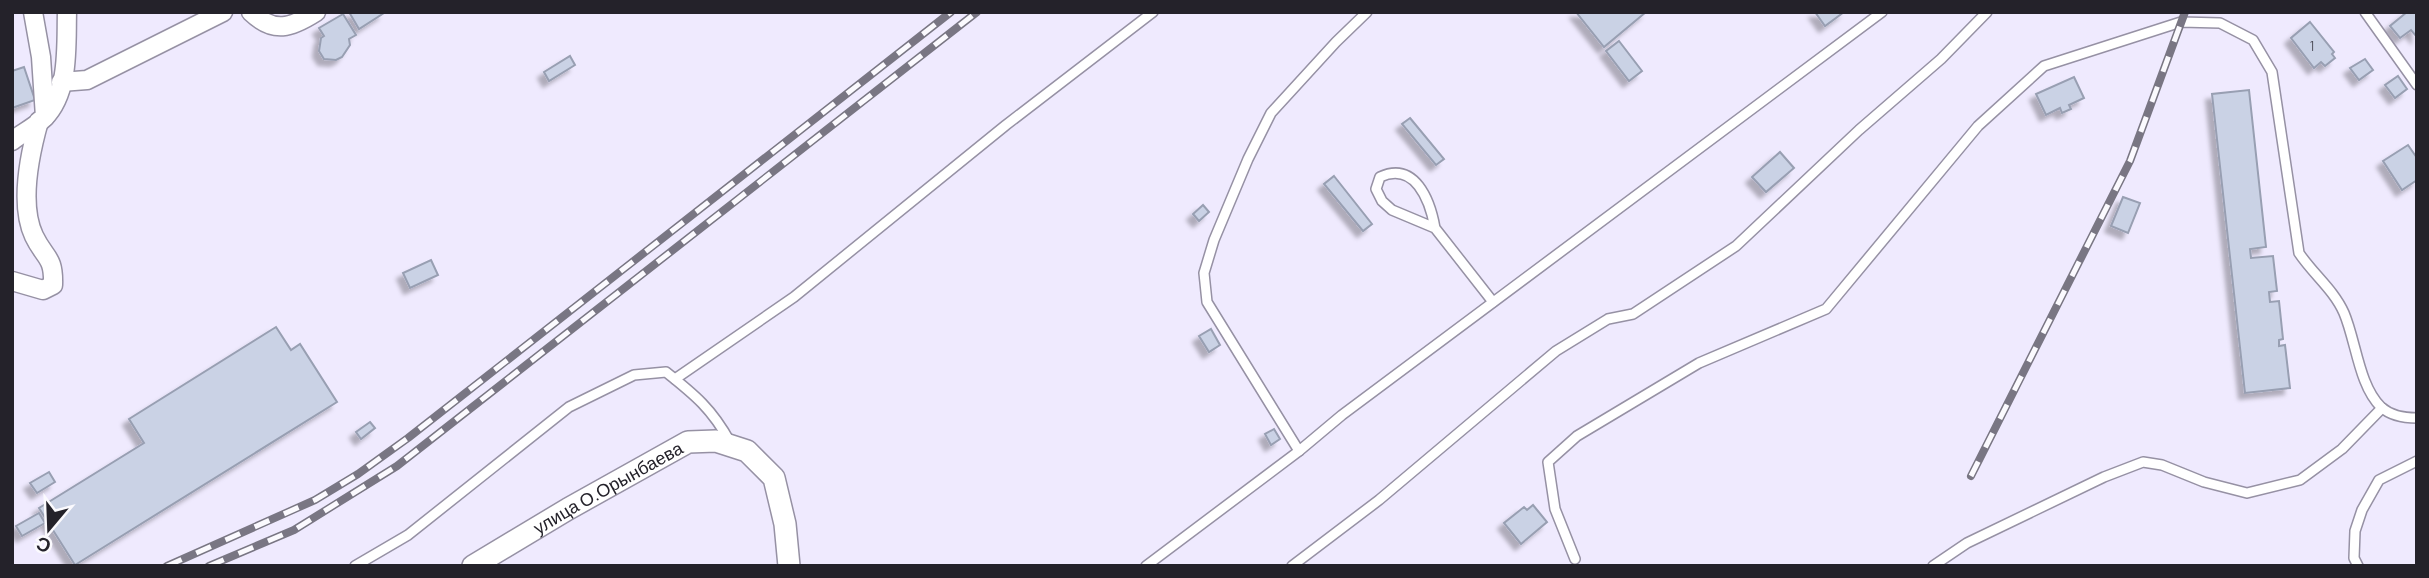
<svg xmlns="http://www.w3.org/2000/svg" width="2429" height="578" font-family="Barlow,sans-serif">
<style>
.building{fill:#cad2e5;stroke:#989fb2;stroke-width:2;filter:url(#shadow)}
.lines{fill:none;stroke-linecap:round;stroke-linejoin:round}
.service-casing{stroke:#9691a4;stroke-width:12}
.minor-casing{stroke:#9691a4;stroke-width:21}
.tertiary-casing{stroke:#9691a4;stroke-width:24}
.service{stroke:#fff;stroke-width:9}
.minor{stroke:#fff;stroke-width:18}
.tertiary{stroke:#fff;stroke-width:21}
.rail-casing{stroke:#797683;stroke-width:8}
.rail{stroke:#fbfafe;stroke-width:5;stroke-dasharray:16;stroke-linecap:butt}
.labels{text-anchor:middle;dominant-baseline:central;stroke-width:5;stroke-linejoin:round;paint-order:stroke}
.number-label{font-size:14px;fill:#4e4e59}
.street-label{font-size:18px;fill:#24222a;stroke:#fbfafe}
</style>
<defs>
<filter id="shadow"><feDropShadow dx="-6" dy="6" stdDeviation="2" flood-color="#0004"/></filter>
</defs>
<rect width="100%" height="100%" fill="#efeafe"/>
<!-- building -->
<g class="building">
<path d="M 349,12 L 384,12 L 384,13 L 359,29 Z"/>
<path d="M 1576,12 L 1646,12 L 1604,47 Z"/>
<path d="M 1815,12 L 1844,12 L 1825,26 Z"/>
<path d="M 2407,12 L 2417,12 L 2417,37 L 2411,30 L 2400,38 L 2390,26 Z"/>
<path d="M 343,14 L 356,35 L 349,39 L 350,45 L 342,57 L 336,60 L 324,59 L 319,51 L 321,38 L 324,36 L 319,28 Z"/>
<path d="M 2310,22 L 2334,52 L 2332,54 L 2335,58 L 2325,66 L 2321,62 L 2314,68 L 2291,38 Z"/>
<path d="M 1619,41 L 1642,71 L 1629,81 L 1606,51 Z"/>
<path d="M 570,56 L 575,65 L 549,81 L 544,72 Z"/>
<path d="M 2365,59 L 2373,70 L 2359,80 L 2350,68 Z"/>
<path d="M 24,67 L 35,100 L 12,108 L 12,71 Z"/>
<path d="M 2398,76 L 2407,89 L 2395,98 L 2385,85 Z"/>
<path d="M 2074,77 L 2084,98 L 2069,105 L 2071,109 L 2062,113 L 2060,108 L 2046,115 L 2036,94 Z"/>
<path d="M 2249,90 L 2266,247 L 2250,249 L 2251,258 L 2273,256 L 2277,291 L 2269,292 L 2270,302 L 2279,301 L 2283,339 L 2279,340 L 2279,346 L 2285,345 L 2290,388 L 2245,393 L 2212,94 Z"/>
<path d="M 1410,118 L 1444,159 L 1436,165 L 1402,124 Z"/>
<path d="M 2408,145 L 2417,158 L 2417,180 L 2402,190 L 2383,161 Z"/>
<path d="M 1780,152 L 1794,168 L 1766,192 L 1752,177 Z"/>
<path d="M 1334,176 L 1372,224 L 1363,231 L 1324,184 Z"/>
<path d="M 2123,197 L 2140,203 L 2128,233 L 2111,226 Z"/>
<path d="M 1203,205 L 1209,212 L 1199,221 L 1193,214 Z"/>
<path d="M 431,260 L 438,275 L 410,288 L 403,273 Z"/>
<path d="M 276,327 L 291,350 L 300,344 L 337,402 L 75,565 L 39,508 L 144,443 L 129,419 Z"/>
<path d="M 1211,329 L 1220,345 L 1209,352 L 1199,336 Z"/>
<path d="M 370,422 L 375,428 L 361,439 L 356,432 Z"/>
<path d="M 1274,429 L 1280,439 L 1271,445 L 1265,434 Z"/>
<path d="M 49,472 L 55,482 L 37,493 L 30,483 Z"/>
<path d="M 1533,505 L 1547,522 L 1521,544 L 1504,523 L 1524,507 L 1527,510 Z"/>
<path d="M 39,513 L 45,523 L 22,536 L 16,526 Z"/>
</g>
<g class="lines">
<!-- service casing -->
<g class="service-casing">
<g id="service">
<path d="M 2365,12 L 2417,85"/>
<path d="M 1435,228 C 1430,200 1415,161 1380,177 L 1376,189 L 1382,201 L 1392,210 L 1435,228 L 1493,302"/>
<path d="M 675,379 L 794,297 L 1006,125 L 1153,12"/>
<path d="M 1299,451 L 1207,302 L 1204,273 L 1214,240 L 1248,159 L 1271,113 L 1336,42 L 1367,12"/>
<path d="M 1575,559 L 1555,509 L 1548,462 L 1577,436 L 1699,363 L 1826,309 L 1978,126 L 2044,66 L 2181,22 L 2220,23 L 2253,40 L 2272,72 L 2299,253 C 2313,274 2334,290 2344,313 C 2356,341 2359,386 2381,407 C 2391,416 2405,418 2417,418"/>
<path d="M 355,566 L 408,535 L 569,407 L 634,375 L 666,372 C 695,395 712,409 730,442"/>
<path d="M 1146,566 L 1299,451 L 1342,415 L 1882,12"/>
<path d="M 1292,566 L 1379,500 L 1556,351 L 1608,319 L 1633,314 L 1736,246 L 1859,130 L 1941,59 L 1987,12"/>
<path d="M 1933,566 L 1967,543 L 2104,477 L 2143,462 L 2162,465 L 2204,482 L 2247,493 L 2300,480 L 2342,449 L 2382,408"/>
<path d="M 2358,566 L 2354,558 L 2355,531 L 2362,510 L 2379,480 L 2417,461"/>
</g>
</g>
<!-- minor casing -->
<g class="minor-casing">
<g id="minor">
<path d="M 33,12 L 41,57 L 45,117"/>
<path d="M 251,12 C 274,34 291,28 316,12"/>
<path d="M 61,82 L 87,80 L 223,12"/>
<path d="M 12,141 C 22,133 35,127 44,118 C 70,92 66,46 67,12"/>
<path d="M 12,281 L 43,290 L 53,285 C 54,256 45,259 34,236 C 19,204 30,153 39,121"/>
</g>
</g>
<!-- tertiary casing -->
<g class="tertiary-casing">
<g id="tertiary">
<path id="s1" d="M 473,566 L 568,509 L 688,442 L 716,441 L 747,451 L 774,478 L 785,524 L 789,566"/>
</g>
</g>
<!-- service -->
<use href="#service" class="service"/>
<!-- minor -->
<use href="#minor" class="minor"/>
<!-- tertiary -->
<use href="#tertiary" class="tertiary"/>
<!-- rail casing -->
<g class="rail-casing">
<g id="rail">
<path d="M 1971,476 L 2130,161 L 2185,12"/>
<path d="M 167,566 L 315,500 L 358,474 L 408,438 L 951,12"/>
<path d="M 209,566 L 294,530 L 397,466 L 977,12"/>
</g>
</g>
<!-- rail -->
<use href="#rail" class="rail"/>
</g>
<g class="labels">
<!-- number labels -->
<g class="number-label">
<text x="2312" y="45">1</text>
</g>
<!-- street labels -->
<g class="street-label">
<text stroke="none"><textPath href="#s1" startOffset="156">улица О.Орынбаева</textPath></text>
</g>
</g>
<!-- border -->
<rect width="2429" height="578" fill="none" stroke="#24222a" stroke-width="28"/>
<!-- north arrow -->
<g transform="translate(49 529) rotate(199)" stroke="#fbfafe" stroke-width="5" paint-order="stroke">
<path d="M0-5L12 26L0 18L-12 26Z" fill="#24222a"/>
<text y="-10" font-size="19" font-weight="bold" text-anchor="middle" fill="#24222a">С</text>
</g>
</svg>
